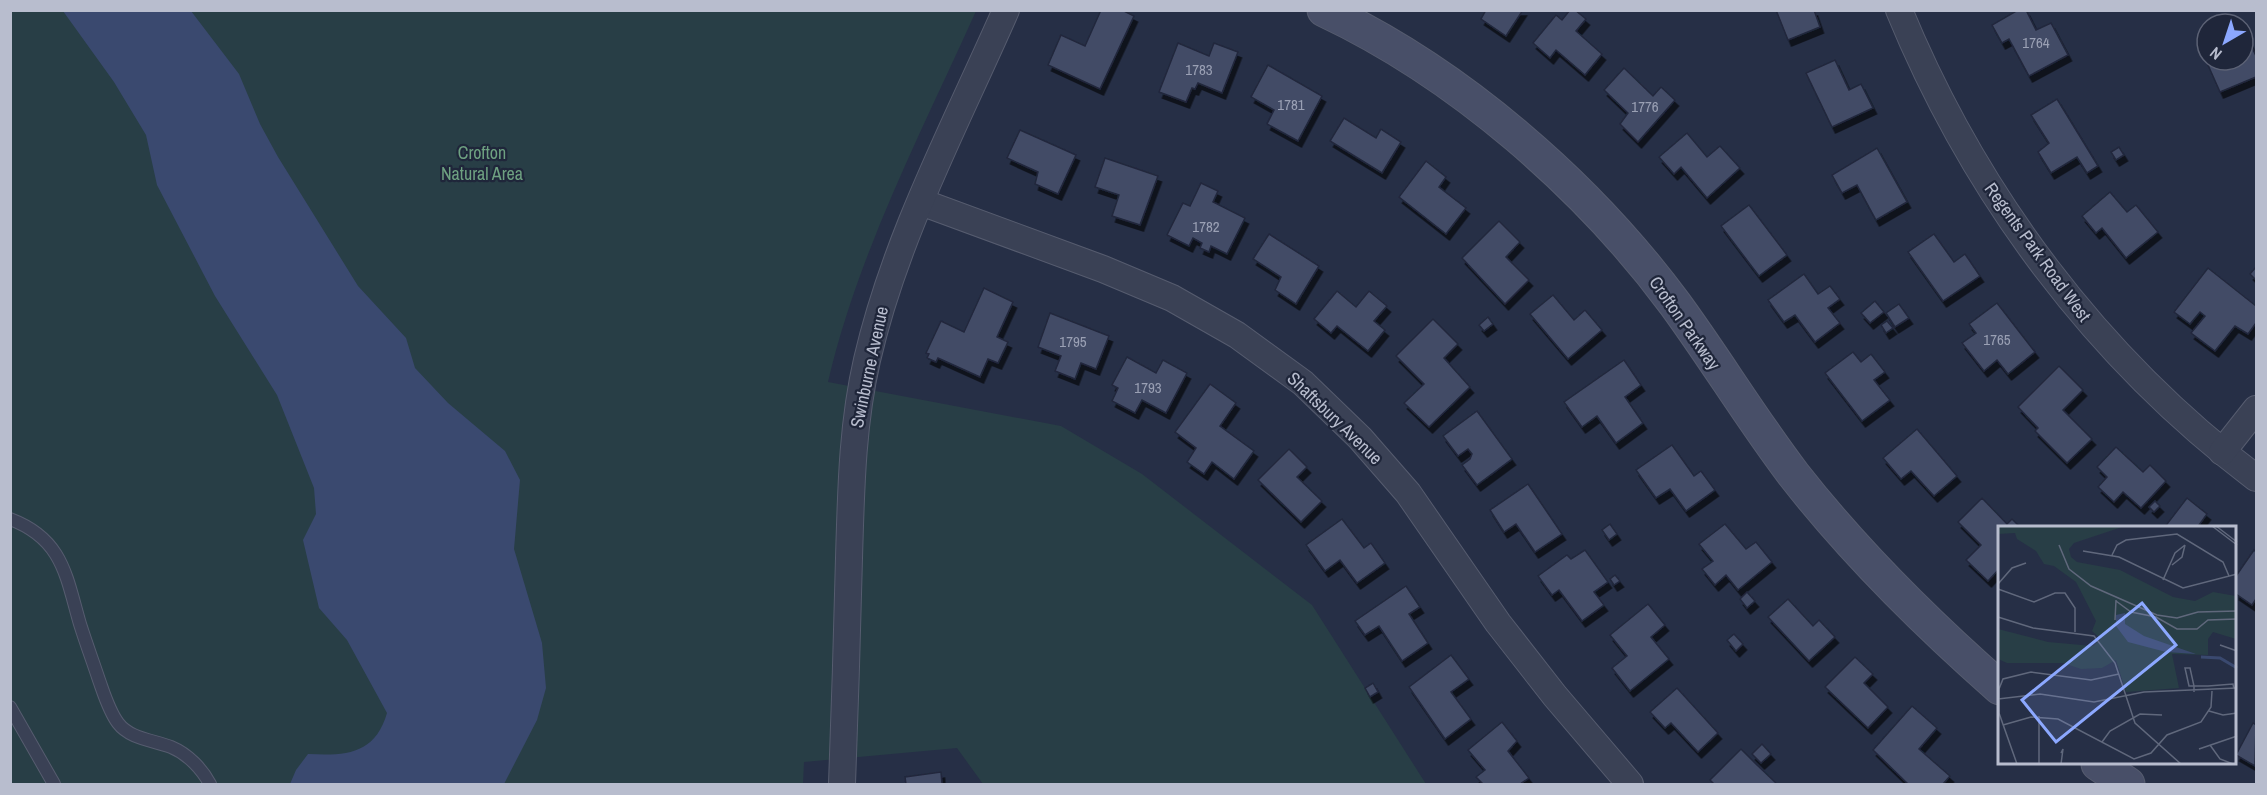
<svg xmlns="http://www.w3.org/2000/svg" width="2267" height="795" font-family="'Archivo Narrow',sans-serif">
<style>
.green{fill:#283e46}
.water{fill:#3a496f}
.building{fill:#424b66;stroke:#21283c;stroke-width:1.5;filter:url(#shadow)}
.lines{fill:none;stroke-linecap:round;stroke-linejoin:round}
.lane-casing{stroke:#565c6f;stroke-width:14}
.street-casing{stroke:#565c6f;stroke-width:28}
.secondary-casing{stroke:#565c6f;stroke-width:35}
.lane{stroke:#3a4155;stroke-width:12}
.street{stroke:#3a4155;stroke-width:26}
.secondary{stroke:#484f68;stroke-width:33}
.labels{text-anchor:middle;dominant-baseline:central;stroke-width:4.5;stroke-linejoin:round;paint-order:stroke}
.number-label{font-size:15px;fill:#9aa0b4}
.park-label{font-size:18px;fill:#6ea181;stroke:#1f263a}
.street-label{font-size:18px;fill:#b8bdce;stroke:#1f263a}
.inset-river{fill:none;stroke:#3a496f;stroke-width:3}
.inset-road{fill:none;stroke:#60687c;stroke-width:1.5}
.view{fill:#8ca8ff;fill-opacity:0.15;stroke:#8ca8ff;stroke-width:3}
.inset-edge{fill:none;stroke:#b8bdce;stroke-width:3}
</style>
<defs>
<filter id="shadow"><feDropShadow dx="3.5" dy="6" stdDeviation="0" flood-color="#0009"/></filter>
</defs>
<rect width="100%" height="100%" fill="#262f46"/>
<!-- green -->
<path class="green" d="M 10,11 L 976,11 C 922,131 858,253 828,382 L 1061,426 L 1142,474 L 1312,605 L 1426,784 L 983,784 L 957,748 L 804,762 L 803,784 L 11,784 Z"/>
<!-- water -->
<path class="water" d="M 63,11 L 191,11 L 239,74 L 260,124 L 278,157 L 358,286 L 406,338 L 415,368 L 448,403 L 505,451 L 520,480 L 514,549 L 542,643 L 546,688 L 537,720 L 504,784 L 290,784 L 296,770 L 308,754 C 347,756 375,754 387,713 L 347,640 L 319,608 L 303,540 L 316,514 L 314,488 L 277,395 L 215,296 L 157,185 L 146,135 L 114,82 Z"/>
<!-- building -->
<g class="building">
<path d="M 1101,10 L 1122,10 L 1134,16 L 1100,89 L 1048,65 L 1061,35 L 1085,46 Z"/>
<path d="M 1486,10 L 1523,10 L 1506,36 L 1481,19 Z"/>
<path d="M 1570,10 L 1575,10 L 1586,19 L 1576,31 L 1602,54 L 1585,75 L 1556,50 L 1550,58 L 1533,43 L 1556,15 L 1562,20 Z"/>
<path d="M 1776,10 L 1814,10 L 1820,27 L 1788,40 Z"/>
<path d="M 2018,10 L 2026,10 L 2036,30 L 2051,23 L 2068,55 L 2029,76 L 2009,39 L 2002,43 L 1992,25 Z"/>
<path d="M 2247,37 L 2256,56 L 2256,77 L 2220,92 L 2204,56 L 2207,55 L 2207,60 L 2243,60 L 2243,39 Z"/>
<path d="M 1178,43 L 1209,56 L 1214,43 L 1238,52 L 1222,93 L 1198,83 L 1195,89 L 1192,88 L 1186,102 L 1159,92 Z"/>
<path d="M 1835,60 L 1849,90 L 1861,84 L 1873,108 L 1832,127 L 1806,73 Z"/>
<path d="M 1268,65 L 1322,96 L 1298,141 L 1267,124 L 1274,110 L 1251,97 Z"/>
<path d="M 1624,68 L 1653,96 L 1661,87 L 1675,100 L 1638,142 L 1620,124 L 1628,113 L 1604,90 Z"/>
<path d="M 2057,99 L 2098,166 L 2087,173 L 2077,157 L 2051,173 L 2038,152 L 2049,143 L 2031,115 Z"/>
<path d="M 1344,118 L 1376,138 L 1381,129 L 1401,142 L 1382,173 L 1330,141 Z"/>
<path d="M 1020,130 L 1076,155 L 1058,194 L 1035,184 L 1038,172 L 1007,158 Z"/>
<path d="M 1687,133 L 1707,157 L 1720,146 L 1740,168 L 1707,198 L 1681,167 L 1674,174 L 1659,157 Z"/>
<path d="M 2119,147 L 2124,155 L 2116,160 L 2111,152 Z"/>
<path d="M 1877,148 L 1907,202 L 1876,220 L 1857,185 L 1842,193 L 1832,175 Z"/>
<path d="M 1105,158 L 1158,176 L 1140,225 L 1112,216 L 1119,195 L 1095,187 Z"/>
<path d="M 1426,161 L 1446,177 L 1439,187 L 1466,208 L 1446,234 L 1399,197 Z"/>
<path d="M 1201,183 L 1218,191 L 1213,202 L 1245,218 L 1227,254 L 1211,246 L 1209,252 L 1200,248 L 1202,243 L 1193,238 L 1189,246 L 1167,235 L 1183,203 L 1190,206 Z"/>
<path d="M 2110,192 L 2127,212 L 2136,205 L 2158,232 L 2126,258 L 2102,228 L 2096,233 L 2082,216 Z"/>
<path d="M 1749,205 L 1787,255 L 1759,276 L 1721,226 Z"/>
<path d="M 1499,221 L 1520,242 L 1506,257 L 1529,280 L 1505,304 L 1462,258 Z"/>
<path d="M 1269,234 L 1319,266 L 1296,304 L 1275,290 L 1281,277 L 1253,259 Z"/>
<path d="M 1934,234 L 1954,262 L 1965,254 L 1980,276 L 1943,301 L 1908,252 Z"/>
<path d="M 2256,267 L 2256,280 L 2250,274 Z"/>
<path d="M 2208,268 L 2256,306 L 2256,323 L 2248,334 L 2235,326 L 2215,351 L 2191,333 L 2205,316 L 2200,312 L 2190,324 L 2174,312 Z"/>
<path d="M 1804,274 L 1818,294 L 1830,286 L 1840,299 L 1828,308 L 1840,323 L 1815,342 L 1795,315 L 1784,322 L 1768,300 Z"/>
<path d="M 984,288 L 1013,302 L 997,337 L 1008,342 L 998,363 L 988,359 L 980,377 L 938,358 L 936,362 L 927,358 L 929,354 L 926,353 L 941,321 L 964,332 Z"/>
<path d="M 1337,291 L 1356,307 L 1369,291 L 1387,306 L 1374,321 L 1385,330 L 1368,351 L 1337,326 L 1331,333 L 1314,319 Z"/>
<path d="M 1553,295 L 1574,320 L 1585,310 L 1602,330 L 1568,359 L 1530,314 Z"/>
<path d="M 1875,301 L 1884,312 L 1870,323 L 1861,313 Z"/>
<path d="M 1997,303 L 2035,352 L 2008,374 L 1997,360 L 1984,371 L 1962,343 L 1976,333 L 1969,324 Z"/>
<path d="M 1899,304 L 1909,318 L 1895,327 L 1886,313 Z"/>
<path d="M 1050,313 L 1109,336 L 1096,369 L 1081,363 L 1075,379 L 1055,371 L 1061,356 L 1038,347 Z"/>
<path d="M 1488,317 L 1493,324 L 1484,331 L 1479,325 Z"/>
<path d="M 1433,319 L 1458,344 L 1444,358 L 1470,387 L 1429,427 L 1404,403 L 1424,384 L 1396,356 Z"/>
<path d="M 1887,321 L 1893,328 L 1886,333 L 1881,325 Z"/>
<path d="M 1853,352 L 1861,362 L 1871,354 L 1885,372 L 1874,380 L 1890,400 L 1862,421 L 1825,373 Z"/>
<path d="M 1127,357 L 1156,373 L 1163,360 L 1187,373 L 1166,413 L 1142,400 L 1135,413 L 1112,401 L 1118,388 L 1112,385 Z"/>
<path d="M 1624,360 L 1641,385 L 1625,397 L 1643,423 L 1616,443 L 1597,416 L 1582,427 L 1564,402 Z"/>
<path d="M 2059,366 L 2083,390 L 2063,410 L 2092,439 L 2067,463 L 2035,431 L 2038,428 L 2018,407 Z"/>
<path d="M 1210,384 L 1236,403 L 1220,426 L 1254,451 L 1234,479 L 1212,462 L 1204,474 L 1187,462 L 1196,448 L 1175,432 Z"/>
<path d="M 1477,411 L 1512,459 L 1477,485 L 1462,465 L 1470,459 L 1472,454 L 1468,449 L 1458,456 L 1443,436 Z"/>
<path d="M 1917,429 L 1957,476 L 1934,496 L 1911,471 L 1901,479 L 1883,458 Z"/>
<path d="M 1672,445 L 1694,476 L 1701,471 L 1715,490 L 1686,511 L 1670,489 L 1656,498 L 1636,470 Z"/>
<path d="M 2116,447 L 2143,472 L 2150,465 L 2166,481 L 2141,508 L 2123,492 L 2114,502 L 2098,487 L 2107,477 L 2097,467 Z"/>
<path d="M 1289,449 L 1307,467 L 1297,477 L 1322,501 L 1301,522 L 1258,480 Z"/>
<path d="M 1528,484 L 1562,534 L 1535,552 L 1516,524 L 1504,532 L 1490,510 Z"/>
<path d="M 1982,498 L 2007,524 L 2012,519 L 2018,525 L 2014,528 L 2000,528 L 2000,568 L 1988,581 L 1966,560 L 1981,545 L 1958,522 Z"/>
<path d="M 2187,498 L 2207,514 L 2199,525 L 2203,528 L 2164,528 Z"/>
<path d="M 2155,501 L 2160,506 L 2154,512 L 2149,507 Z"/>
<path d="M 1342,519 L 1364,548 L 1371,543 L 1385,563 L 1357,583 L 1340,560 L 1325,571 L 1306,545 Z"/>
<path d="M 1610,524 L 1617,534 L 1609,540 L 1602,530 Z"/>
<path d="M 1725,524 L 1746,549 L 1756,542 L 1772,562 L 1738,590 L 1726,575 L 1715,585 L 1702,569 L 1713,561 L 1699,544 Z"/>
<path d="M 1585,550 L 1608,582 L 1594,592 L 1604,605 L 1582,621 L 1559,590 L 1552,595 L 1538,576 L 1567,555 L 1571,559 Z"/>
<path d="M 2254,550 L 2256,552 L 2256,599 L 2252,605 L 2236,594 L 2236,576 Z"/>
<path d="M 1615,575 L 1620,581 L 1614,585 L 1610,579 Z"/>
<path d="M 1406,586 L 1420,607 L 1409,614 L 1428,643 L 1402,661 L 1379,626 L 1365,635 L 1355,621 Z"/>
<path d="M 1747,592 L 1755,601 L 1747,608 L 1740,599 Z"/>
<path d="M 1788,599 L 1813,626 L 1819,620 L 1835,637 L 1809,661 L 1768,617 Z"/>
<path d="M 1648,604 L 1665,625 L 1651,637 L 1669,659 L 1630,691 L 1612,668 L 1627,656 L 1610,635 Z"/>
<path d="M 1734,634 L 1743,644 L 1736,651 L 1727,640 Z"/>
<path d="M 1451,655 L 1469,679 L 1451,692 L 1471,719 L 1445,739 L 1409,687 Z"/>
<path d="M 1855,657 L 1873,674 L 1864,683 L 1888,707 L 1868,728 L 1825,687 Z"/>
<path d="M 1373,683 L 1378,692 L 1370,697 L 1365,688 Z"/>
<path d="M 1677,688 L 1718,733 L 1698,752 L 1671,723 L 1665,728 L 1650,712 Z"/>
<path d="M 1912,706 L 1937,728 L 1919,749 L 1950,776 L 1943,784 L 1908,784 L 1873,750 Z"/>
<path d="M 1502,722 L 1517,741 L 1508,751 L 1529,778 L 1520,784 L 1483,784 L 1476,777 L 1485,770 L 1468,750 Z"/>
<path d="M 2253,723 L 2256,725 L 2255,766 L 2236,755 Z"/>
<path d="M 1762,744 L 1771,754 L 1761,763 L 1752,754 Z"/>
<path d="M 1741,749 L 1757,765 L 1777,784 L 1714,784 L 1710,780 Z"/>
<path d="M 941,772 L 942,784 L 906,784 L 905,777 Z"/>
</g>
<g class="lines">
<!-- lane casing -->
<g class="lane-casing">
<g id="lane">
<path d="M 10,519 C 63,539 66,576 80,624 C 86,643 93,662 99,680 C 104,694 109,711 118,723 C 130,739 153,740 171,747 C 188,754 202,769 210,784"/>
<path d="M 10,707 L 54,784"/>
</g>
</g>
<!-- street casing -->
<g class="street-casing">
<g id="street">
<path d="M 1899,10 C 1975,195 2097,358 2256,478"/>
<path d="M 921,202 L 1103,269 L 1172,298 L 1237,335 L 1303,383 L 1360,438 L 1408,493 L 1498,623 L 1555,696 L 1630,784"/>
<path d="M 2222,452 L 2256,409"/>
<path d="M 842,784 C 845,709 847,633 849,558 C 851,491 852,425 867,360 C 895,238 956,124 1006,10"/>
</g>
</g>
<!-- secondary casing -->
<g class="secondary-casing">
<g id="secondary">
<path d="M 1324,10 C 1458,73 1587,185 1675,304 C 1716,360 1752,420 1794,475 C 1855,553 1926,623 2000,688"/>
<path d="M 2098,764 L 2128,784"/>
</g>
</g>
<!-- lane -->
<use href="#lane" class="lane"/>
<!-- street -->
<use href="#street" class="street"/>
<!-- secondary -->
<use href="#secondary" class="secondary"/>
</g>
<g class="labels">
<!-- number labels -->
<g class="number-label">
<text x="2036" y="42">1764</text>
<text x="1199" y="69">1783</text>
<text x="1291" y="104">1781</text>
<text x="1645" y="106">1776</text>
<text x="1206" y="226">1782</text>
<text x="1997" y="339">1765</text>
<text x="1073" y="341">1795</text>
<text x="1148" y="387">1793</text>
</g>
<!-- park labels -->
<g class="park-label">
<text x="482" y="152">Crofton<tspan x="482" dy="21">Natural Area</tspan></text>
</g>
<!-- street labels -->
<g class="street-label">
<text transform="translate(2038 252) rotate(54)">Regents Park Road West</text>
<text transform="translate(1685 323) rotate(55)">Crofton Parkway</text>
<text transform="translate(869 367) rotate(-78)">Swinburne Avenue</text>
<text transform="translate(1335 418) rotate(44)">Shaftsbury Avenue</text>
</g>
</g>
<!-- overview -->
<g transform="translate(1998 526)">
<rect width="238" height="238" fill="#262f46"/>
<path d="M 0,0 L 127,0 L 76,17 L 71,23 L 73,31 L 79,36 L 122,44 L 175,71 L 197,75 L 215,66 L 238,70 L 238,113 L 215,106 L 210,113 L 210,129 L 174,128 L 181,162 L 128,166 L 118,134 L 104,142 L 83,143 L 65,137 L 9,137 L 0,133 L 0,103 L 50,116 L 95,120 L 103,113 L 94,105 L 98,95 L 78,56 L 56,40 L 46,38 L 38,25 L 19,13 L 17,7 L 0,8 Z" fill="#283e46"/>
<path d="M 127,87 L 127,98 L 146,110 L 198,128 L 168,126 L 130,116 L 118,100 L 118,89 Z" fill="#3a496f"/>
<path class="inset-river" d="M 203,131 L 222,132 L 239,142"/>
<path class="inset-road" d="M 214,0 L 239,19M 218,0 L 239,16M 61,19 L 71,43 L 93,60 L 159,89 L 179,92 L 200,86 L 239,85M 85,25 L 121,31 L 185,62 L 239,48M 114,29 L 119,19 L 128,14 L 179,8 L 225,36 L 231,50M 174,39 L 184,31 L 187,19M 165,54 L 177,27 L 187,19M 0,58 L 14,42 L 28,37M 0,63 L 36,76 L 57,67 L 67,67 L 77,82 L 77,106M 118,75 L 133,86 L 158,91 L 179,103 L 199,103 L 210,94 L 239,93M 0,91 L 35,102 L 96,110 L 117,137 L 137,197 L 183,238M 117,94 L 118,74M 222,119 L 239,125M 196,166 L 196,160 L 192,142 L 187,142 L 191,160 L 210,160 L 235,158 L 236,163M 0,173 L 42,168 L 96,176 L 146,166 L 239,162M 211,185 L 225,189 L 239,187M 5,199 L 33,191 L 60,193 L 136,233 L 153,227 L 169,209 L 203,196 L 213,181 L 214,165M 104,216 L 112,205 L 142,188 L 164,189M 212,219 L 222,233 L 235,238M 201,223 L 239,210M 19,238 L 1,187 L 1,163 L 5,153 L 33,146 L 93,154 L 121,148M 41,238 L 41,190M 63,238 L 65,223 L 63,227"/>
<path class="view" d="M 144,77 L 178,119 L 58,216 L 24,174 Z"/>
<rect width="238" height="238" class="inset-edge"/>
</g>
<!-- border -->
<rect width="2267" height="795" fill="none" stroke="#b8bdce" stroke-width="24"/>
<!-- north arrow -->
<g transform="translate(2225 42) rotate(219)"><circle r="28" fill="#1f263a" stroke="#5c6275" stroke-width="1.5"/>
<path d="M0-4.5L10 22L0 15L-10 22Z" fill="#8ca8ff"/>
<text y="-9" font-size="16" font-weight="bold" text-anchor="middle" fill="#b8bdce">N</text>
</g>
</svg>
